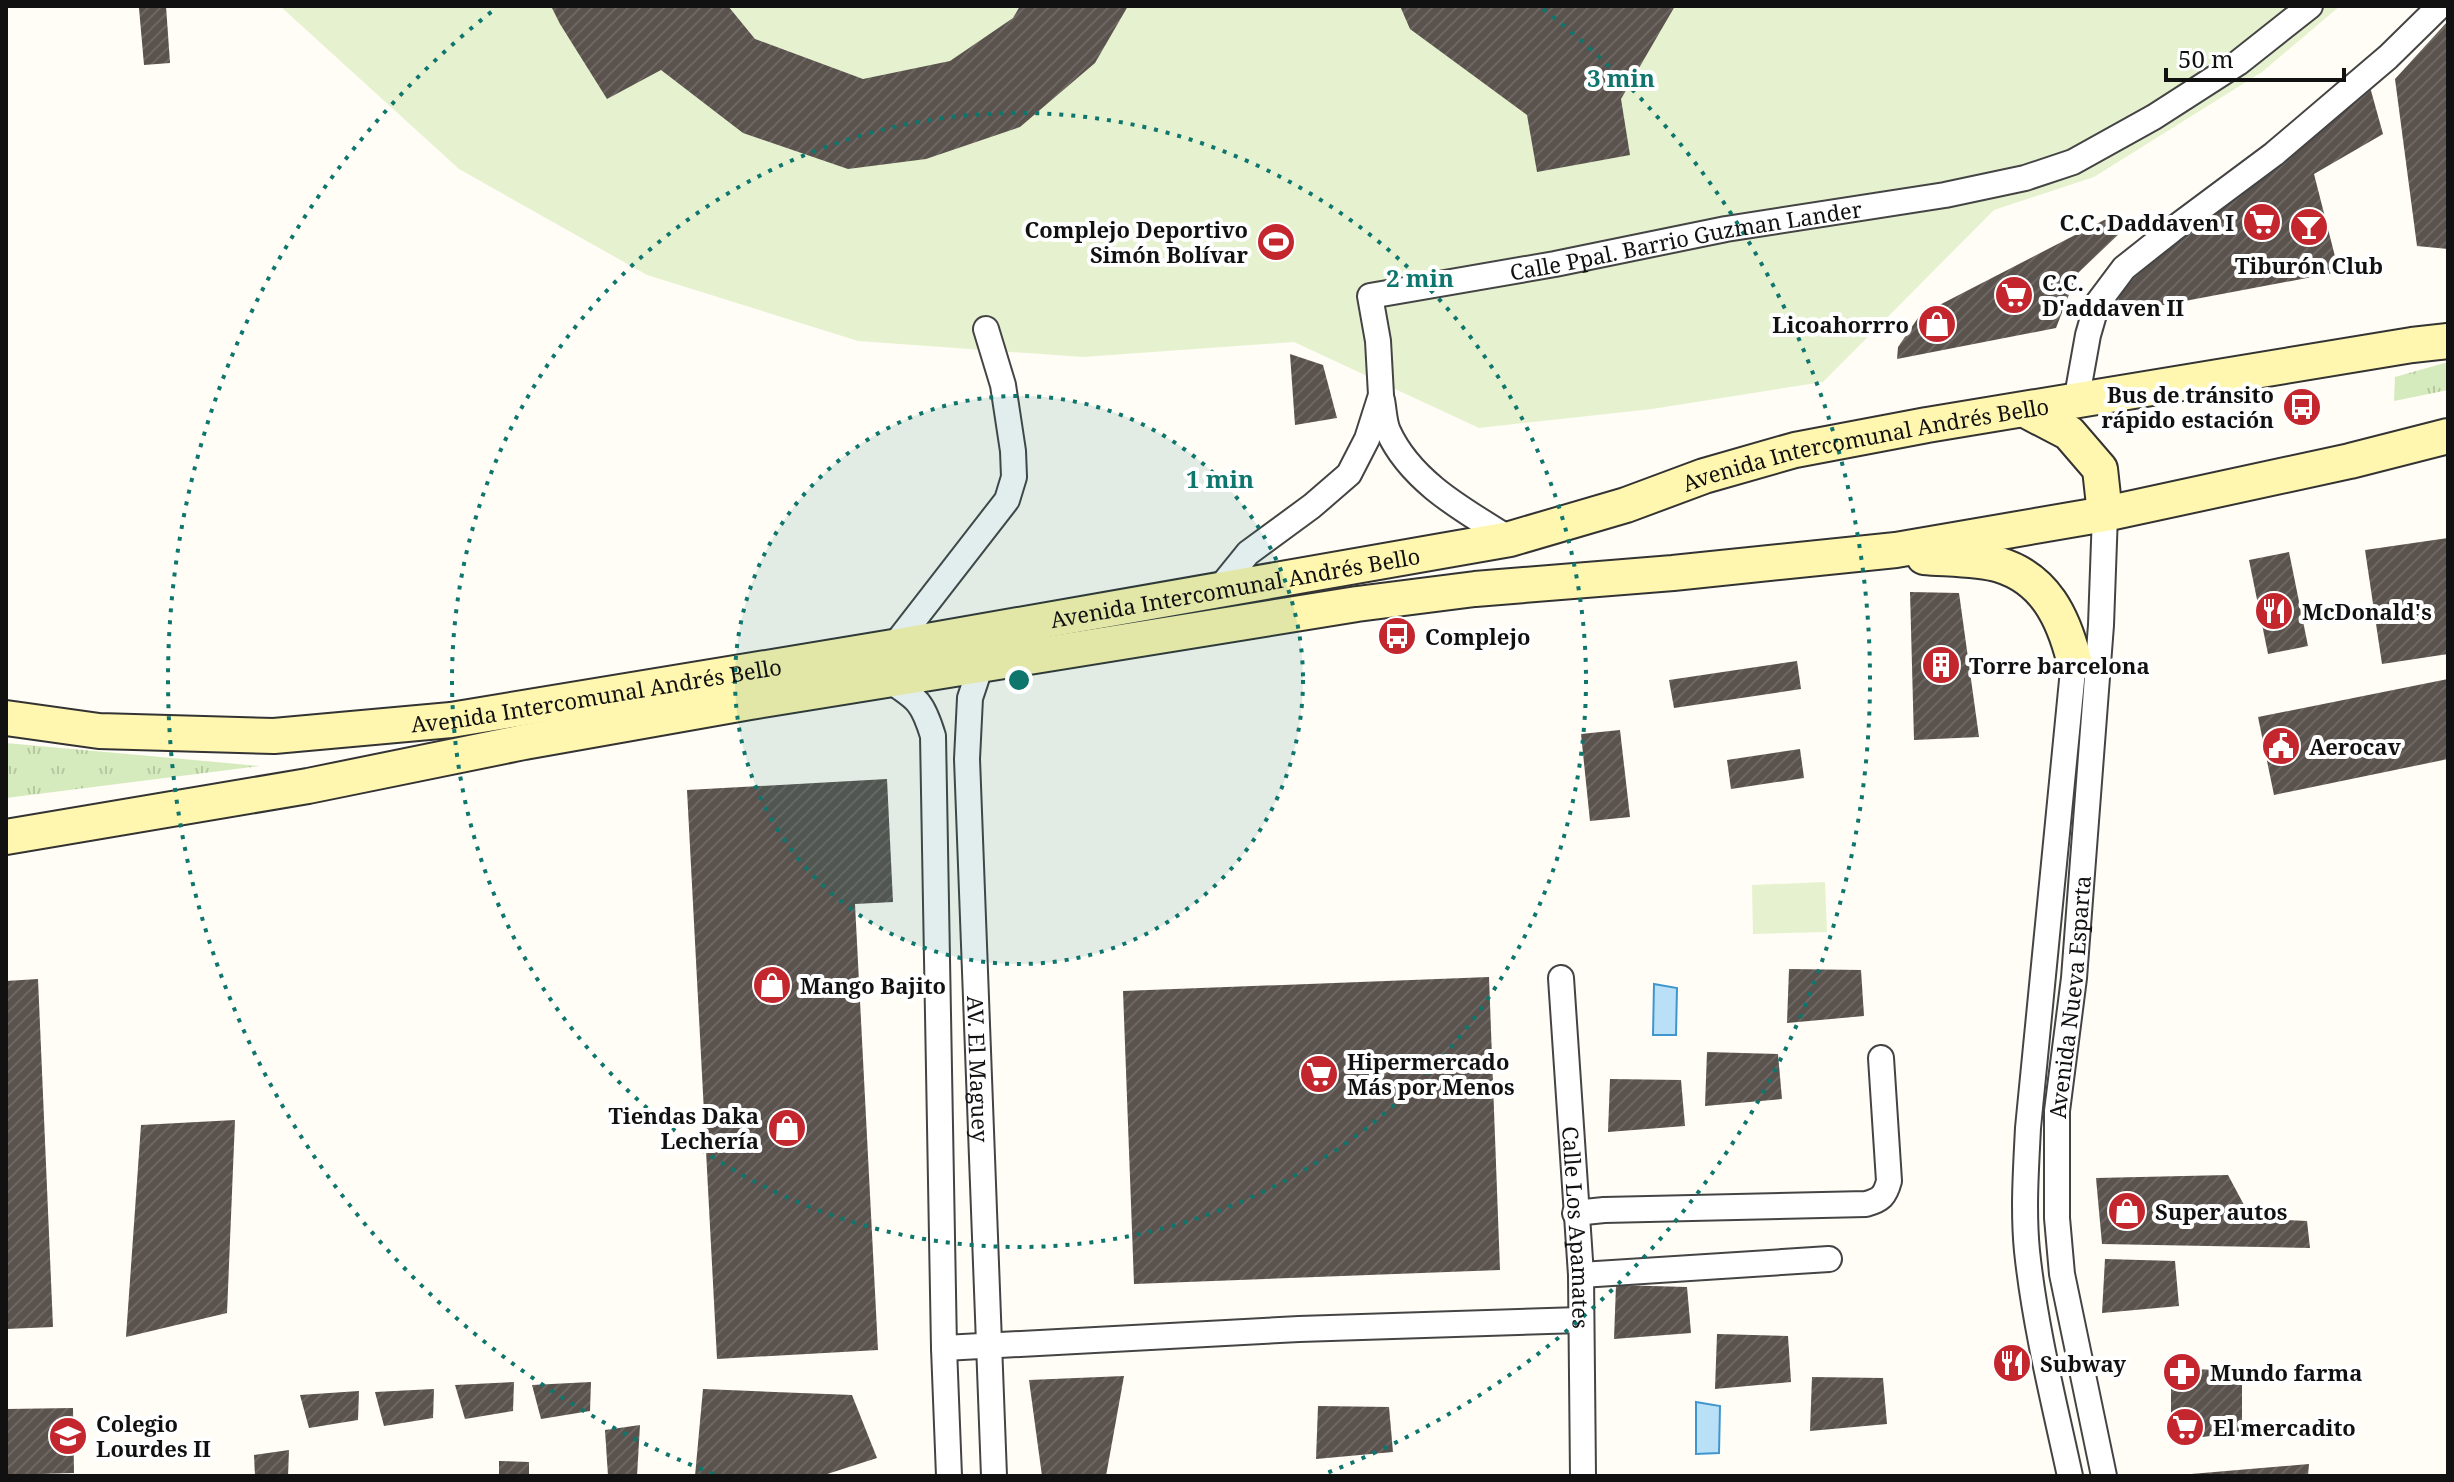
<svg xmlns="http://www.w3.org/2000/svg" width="2454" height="1482" font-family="'Noto Serif',serif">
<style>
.park{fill:url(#park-tufts)}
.pitch{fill:#e6f2cf}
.water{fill:#b9e0f7;stroke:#3f96cf;stroke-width:2}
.building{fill:url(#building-hatch)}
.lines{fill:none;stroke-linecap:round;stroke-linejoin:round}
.street-casing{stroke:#444;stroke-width:28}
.secondary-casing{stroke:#333;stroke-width:38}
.street{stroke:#fff;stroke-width:24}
.secondary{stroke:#fff6b0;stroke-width:34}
.ring{fill:none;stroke:#0f766e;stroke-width:4;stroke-dasharray:4 8}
.labels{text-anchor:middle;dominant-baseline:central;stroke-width:8;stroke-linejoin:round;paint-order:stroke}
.poi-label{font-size:22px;font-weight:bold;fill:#111;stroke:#fff;text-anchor:start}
.street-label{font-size:22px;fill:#111;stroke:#fff}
.centre{fill:#0f766e;stroke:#fff;stroke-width:4}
.ring-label{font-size:24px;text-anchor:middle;font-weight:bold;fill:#0f766e;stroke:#fff;stroke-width:8;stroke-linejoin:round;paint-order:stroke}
</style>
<defs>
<pattern id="park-tufts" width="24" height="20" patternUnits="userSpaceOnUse" patternTransform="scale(2)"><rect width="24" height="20" fill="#d5ebbd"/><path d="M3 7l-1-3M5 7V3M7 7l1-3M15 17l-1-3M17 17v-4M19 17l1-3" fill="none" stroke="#b6c8a1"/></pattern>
<pattern id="building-hatch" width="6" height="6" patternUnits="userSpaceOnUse" patternTransform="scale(2)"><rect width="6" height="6" fill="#5a524d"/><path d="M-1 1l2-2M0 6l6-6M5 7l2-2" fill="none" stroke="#6d6662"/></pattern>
</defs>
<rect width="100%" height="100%" fill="#fffdf5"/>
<!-- park -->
<g class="park">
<path d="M 2448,362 L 2448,390 L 2394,401 L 2395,377 Z"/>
<path d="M 6,743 L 260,766 L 6,798 Z"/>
</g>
<!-- pitch -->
<g class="pitch">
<path d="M 280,6 L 2340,6 L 2262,72 L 2094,177 L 1994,210 L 1823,382 L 1652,409 L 1479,428 L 1294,342 L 1083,357 L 858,341 L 647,275 L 459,169 Z"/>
<path d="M 1825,882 L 1827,932 L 1753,934 L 1752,885 Z"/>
</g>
<!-- water -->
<g class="water">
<path d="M 1654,984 L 1677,988 L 1676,1035 L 1653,1035 Z"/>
<path d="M 1696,1402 L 1720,1406 L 1719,1453 L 1696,1454 Z"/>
</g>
<!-- building -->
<g class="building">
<path d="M 166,6 L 170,63 L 144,65 L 139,8 Z"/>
<path d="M 551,6 L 728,6 L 755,39 L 863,79 L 950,61 L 1013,18 L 1020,6 L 1128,6 L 1095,63 L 1020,127 L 926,159 L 848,169 L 743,133 L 661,70 L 607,99 L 560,24 Z"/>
<path d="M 1400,6 L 1675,6 L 1621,99 L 1630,155 L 1537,172 L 1527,115 L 1410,29 Z"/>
<path d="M 2448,21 L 2448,249 L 2417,246 L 2395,79 Z"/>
<path d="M 2370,87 L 2383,134 L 2314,174 L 2339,272 L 2116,314 L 2119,295 L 2133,270 Z"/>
<path d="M 2110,217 L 2122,231 L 2077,274 L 2056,328 L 1897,359 L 1898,347 L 1920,315 Z"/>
<path d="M 1290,354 L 1323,365 L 1337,418 L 1295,425 Z"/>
<path d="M 2448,538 L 2448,654 L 2382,664 L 2365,550 Z"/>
<path d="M 2289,552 L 2308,646 L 2268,654 L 2249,560 Z"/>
<path d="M 1910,592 L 1959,593 L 1979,737 L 1914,740 Z"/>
<path d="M 1797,661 L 1801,689 L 1674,708 L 1669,680 Z"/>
<path d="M 2448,679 L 2448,759 L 2274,795 L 2258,717 Z"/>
<path d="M 1620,730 L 1630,817 L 1590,821 L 1581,734 Z"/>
<path d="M 1800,749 L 1804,778 L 1731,789 L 1727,760 Z"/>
<path d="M 887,779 L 893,902 L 855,904 L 878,1350 L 717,1359 L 687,790 Z"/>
<path d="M 1789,969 L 1861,970 L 1864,1016 L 1787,1023 Z"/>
<path d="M 1489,977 L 1500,1270 L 1134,1284 L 1123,991 Z"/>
<path d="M 38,979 L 53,1327 L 6,1329 L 6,981 Z"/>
<path d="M 1707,1052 L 1778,1054 L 1782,1099 L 1705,1106 Z"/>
<path d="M 1610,1079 L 1681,1080 L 1685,1126 L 1608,1132 Z"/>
<path d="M 235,1120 L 227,1313 L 126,1337 L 141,1125 Z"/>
<path d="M 2228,1175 L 2251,1218 L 2307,1221 L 2310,1248 L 2102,1244 L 2096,1178 Z"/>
<path d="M 2105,1259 L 2175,1261 L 2179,1306 L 2102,1313 Z"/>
<path d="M 1616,1285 L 1687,1287 L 1691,1333 L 1614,1339 Z"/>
<path d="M 1717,1334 L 1788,1336 L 1791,1382 L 1715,1389 Z"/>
<path d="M 2171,1369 L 2242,1370 L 2242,1432 L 2171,1441 Z"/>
<path d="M 1124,1376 L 1106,1476 L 1042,1476 L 1029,1380 Z"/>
<path d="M 1812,1377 L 1883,1378 L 1887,1424 L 1810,1431 Z"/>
<path d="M 514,1382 L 513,1411 L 465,1419 L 455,1385 Z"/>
<path d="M 591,1382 L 590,1411 L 541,1419 L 532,1385 Z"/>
<path d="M 434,1389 L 433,1418 L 384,1426 L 375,1392 Z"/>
<path d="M 703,1389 L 852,1395 L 877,1458 L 821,1476 L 695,1476 Z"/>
<path d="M 359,1391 L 358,1420 L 309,1428 L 300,1395 Z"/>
<path d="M 1318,1406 L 1389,1407 L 1393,1452 L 1316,1459 Z"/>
<path d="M 73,1408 L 74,1473 L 6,1475 L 6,1409 Z"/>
<path d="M 640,1425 L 637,1476 L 608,1476 L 605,1430 Z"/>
<path d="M 289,1450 L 288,1476 L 255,1476 L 254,1455 Z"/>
<path d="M 499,1461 L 529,1462 L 529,1476 L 499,1476 Z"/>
<path d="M 2309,1464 L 2308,1476 L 2191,1476 L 2191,1474 Z"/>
</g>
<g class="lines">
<!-- street casing -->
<g class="street-casing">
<g id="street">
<path d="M 1382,400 C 1384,410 1384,422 1388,431 C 1411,482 1465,511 1510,539"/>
<path d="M 2076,402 L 2088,335 L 2097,304 L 2124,268 L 2172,230 L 2274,154 L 2388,57 L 2440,6"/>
<path id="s1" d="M 1218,590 L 1248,553 L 1312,506 L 1349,474 L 1367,439 L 1381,395 L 1378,341 L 1370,296 L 1555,264 L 1726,229 L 1945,195 L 2025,178 L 2073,162 L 2154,117 L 2238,63 L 2310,6"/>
<path d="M 893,647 L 1007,500 L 1014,477 L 1013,451 L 1003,385 L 986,329"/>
<path id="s2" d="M 981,665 L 970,698 L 967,759 L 994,1476"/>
<path d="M 890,681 C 918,699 923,703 933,736 L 944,1348 L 949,1476"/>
<path id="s3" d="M 1561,978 L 1581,1275 L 1583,1476"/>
<path d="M 1575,1213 L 1604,1210 L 1866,1204 C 1881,1200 1885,1196 1889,1181 L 1881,1058"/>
<path d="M 1581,1275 L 1829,1259"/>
<path d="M 944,1348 L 1299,1329 L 1580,1320"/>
<path d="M 2070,1476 C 2054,1402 2035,1327 2027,1251 C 2023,1210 2026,1169 2028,1128 L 2074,660"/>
<path id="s4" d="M 2104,1476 L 2062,1274 L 2057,1218 L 2057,1111 L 2074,978 L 2101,625 L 2105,514"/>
</g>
</g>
<!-- secondary casing -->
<g class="secondary-casing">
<g id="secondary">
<path d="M 2025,410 L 2069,433 L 2100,469 L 2105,514"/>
<path d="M 1924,557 C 1946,559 1980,559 2000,565 C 2045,579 2063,617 2074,660"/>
<path id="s5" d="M 6,718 L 99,731 L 274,736 L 451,720 L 893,647 L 1510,539 L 1626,505 L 1704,476 L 1795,450 L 1927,425 L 2412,345 L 2448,341"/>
<path d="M 6,837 L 308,786 L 524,742 L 750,702 L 1357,604 L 1475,589 L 1673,573 L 1896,550 L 2105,514 L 2350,461 L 2448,436"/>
</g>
</g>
<!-- street -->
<use href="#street" class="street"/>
<!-- secondary -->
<use href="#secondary" class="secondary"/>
</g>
<!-- distance rings -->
<circle cx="1019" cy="680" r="284" fill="#0f766e" fill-opacity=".12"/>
<g class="ring">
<circle cx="1019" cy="680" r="284"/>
<circle cx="1019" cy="680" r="567"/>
<path d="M714 1474A851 851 0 0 1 495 9M1543 9A851 851 0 0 1 1324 1474"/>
</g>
<!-- icons -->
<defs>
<g id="supermarket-disc" transform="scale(2)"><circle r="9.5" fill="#c4262e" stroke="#fff"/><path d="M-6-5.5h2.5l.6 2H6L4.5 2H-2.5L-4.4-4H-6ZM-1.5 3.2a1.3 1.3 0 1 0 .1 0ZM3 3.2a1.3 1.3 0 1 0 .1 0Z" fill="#fff"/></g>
<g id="bar-disc" transform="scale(2)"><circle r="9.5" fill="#c4262e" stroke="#fff"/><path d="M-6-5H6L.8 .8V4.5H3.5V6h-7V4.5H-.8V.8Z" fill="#fff"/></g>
<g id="stadium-disc" transform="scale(2)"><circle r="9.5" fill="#c4262e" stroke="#fff"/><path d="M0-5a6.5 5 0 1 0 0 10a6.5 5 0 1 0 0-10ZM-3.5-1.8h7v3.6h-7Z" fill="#fff"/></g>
<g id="shop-disc" transform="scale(2)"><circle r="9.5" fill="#c4262e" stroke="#fff"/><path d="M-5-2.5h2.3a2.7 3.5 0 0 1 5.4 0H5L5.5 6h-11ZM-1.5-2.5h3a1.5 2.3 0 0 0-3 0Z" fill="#fff"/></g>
<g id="bus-disc" transform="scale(2)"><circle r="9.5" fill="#c4262e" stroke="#fff"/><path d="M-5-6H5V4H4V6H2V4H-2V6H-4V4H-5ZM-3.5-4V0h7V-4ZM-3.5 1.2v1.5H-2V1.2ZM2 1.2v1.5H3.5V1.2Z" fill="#fff"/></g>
<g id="restaurant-disc" transform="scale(2)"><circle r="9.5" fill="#c4262e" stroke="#fff"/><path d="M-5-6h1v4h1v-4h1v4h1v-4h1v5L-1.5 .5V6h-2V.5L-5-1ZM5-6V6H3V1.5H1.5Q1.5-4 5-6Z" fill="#fff"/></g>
<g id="building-disc" transform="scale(2)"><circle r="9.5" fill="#c4262e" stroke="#fff"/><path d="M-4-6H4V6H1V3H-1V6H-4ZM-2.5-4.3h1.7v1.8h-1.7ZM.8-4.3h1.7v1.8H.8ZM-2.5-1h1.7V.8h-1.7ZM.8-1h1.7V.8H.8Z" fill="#fff"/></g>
<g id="civic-disc" transform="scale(2)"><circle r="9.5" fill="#c4262e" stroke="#fff"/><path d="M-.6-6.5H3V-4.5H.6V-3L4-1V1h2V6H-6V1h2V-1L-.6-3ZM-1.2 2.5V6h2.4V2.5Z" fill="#fff"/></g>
<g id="pharmacy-disc" transform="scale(2)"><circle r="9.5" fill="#c4262e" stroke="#fff"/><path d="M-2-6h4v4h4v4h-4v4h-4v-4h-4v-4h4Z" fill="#fff"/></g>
<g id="school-disc" transform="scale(2)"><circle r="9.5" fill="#c4262e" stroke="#fff"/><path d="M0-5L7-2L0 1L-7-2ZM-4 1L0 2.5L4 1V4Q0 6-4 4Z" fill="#fff"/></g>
</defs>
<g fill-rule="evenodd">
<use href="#supermarket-disc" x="2262" y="222"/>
<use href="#bar-disc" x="2309" y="227"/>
<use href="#stadium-disc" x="1276" y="242"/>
<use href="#supermarket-disc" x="2014" y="295"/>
<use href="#shop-disc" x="1937" y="324"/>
<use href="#bus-disc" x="2302" y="407"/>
<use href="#restaurant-disc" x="2274" y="611"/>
<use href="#bus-disc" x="1397" y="636"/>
<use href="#building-disc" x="1941" y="665"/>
<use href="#civic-disc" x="2281" y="746"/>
<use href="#shop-disc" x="772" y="985"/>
<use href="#supermarket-disc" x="1319" y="1074"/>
<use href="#shop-disc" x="787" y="1128"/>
<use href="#shop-disc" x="2127" y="1211"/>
<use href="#restaurant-disc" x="2012" y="1363"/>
<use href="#pharmacy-disc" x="2182" y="1372"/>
<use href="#supermarket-disc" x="2185" y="1427"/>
<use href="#school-disc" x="68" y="1436"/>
</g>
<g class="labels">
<!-- poi labels -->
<g class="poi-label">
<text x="2234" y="222" text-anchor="end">C.C. Daddaven I</text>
<text x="1248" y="229" text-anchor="end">Complejo Deportivo<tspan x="1248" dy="25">Simón Bolívar</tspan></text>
<text x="2309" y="265" text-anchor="middle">Tiburón Club</text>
<text x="2042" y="282">C.C.<tspan x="2042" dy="25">D'addaven II</tspan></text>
<text x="1909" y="324" text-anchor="end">Licoahorrro</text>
<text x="2274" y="394" text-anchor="end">Bus de tránsito<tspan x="2274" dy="25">rápido estación</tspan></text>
<text x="2302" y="611">McDonald's</text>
<text x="1425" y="636">Complejo</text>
<text x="1969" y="665">Torre barcelona</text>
<text x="2309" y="746">Aerocav</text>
<text x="800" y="985">Mango Bajito</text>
<text x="1347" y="1061">Hipermercado<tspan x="1347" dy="25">Más por Menos</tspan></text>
<text x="759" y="1115" text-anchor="end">Tiendas Daka<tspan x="759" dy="25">Lechería</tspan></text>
<text x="2155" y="1211">Super autos</text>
<text x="2040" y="1363">Subway</text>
<text x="2210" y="1372">Mundo farma</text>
<text x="96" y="1423">Colegio<tspan x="96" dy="25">Lourdes II</tspan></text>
<text x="2213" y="1427">El mercadito</text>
</g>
<!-- street labels -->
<g class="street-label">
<text stroke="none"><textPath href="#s1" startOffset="682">Calle Ppal. Barrio Guzman Lander</textPath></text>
<text stroke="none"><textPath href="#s5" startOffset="1890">Avenida Intercomunal Andrés Bello</textPath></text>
<text stroke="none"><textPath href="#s5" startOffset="1242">Avenida Intercomunal Andrés Bello</textPath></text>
<text stroke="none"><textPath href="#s5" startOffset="594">Avenida Intercomunal Andrés Bello</textPath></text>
<text stroke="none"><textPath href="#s4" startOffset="484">Avenida Nueva Esparta</textPath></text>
<text stroke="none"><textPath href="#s2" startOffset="406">AV. El Maguey</textPath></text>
<text stroke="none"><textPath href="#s3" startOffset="250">Calle Los Apamates</textPath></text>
</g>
</g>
<circle cx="1019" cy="680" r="12" class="centre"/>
<g class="ring-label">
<text x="1621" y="87">3 min</text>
<text x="1420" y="287">2 min</text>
<text x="1220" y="488">1 min</text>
</g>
<!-- border -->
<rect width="2454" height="1482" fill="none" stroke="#111111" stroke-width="16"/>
<!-- scale -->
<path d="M2166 68v12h178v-12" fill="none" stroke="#111111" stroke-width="4"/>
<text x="2178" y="68" font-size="24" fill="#111111" stroke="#ffffff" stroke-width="6" paint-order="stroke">50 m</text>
</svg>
